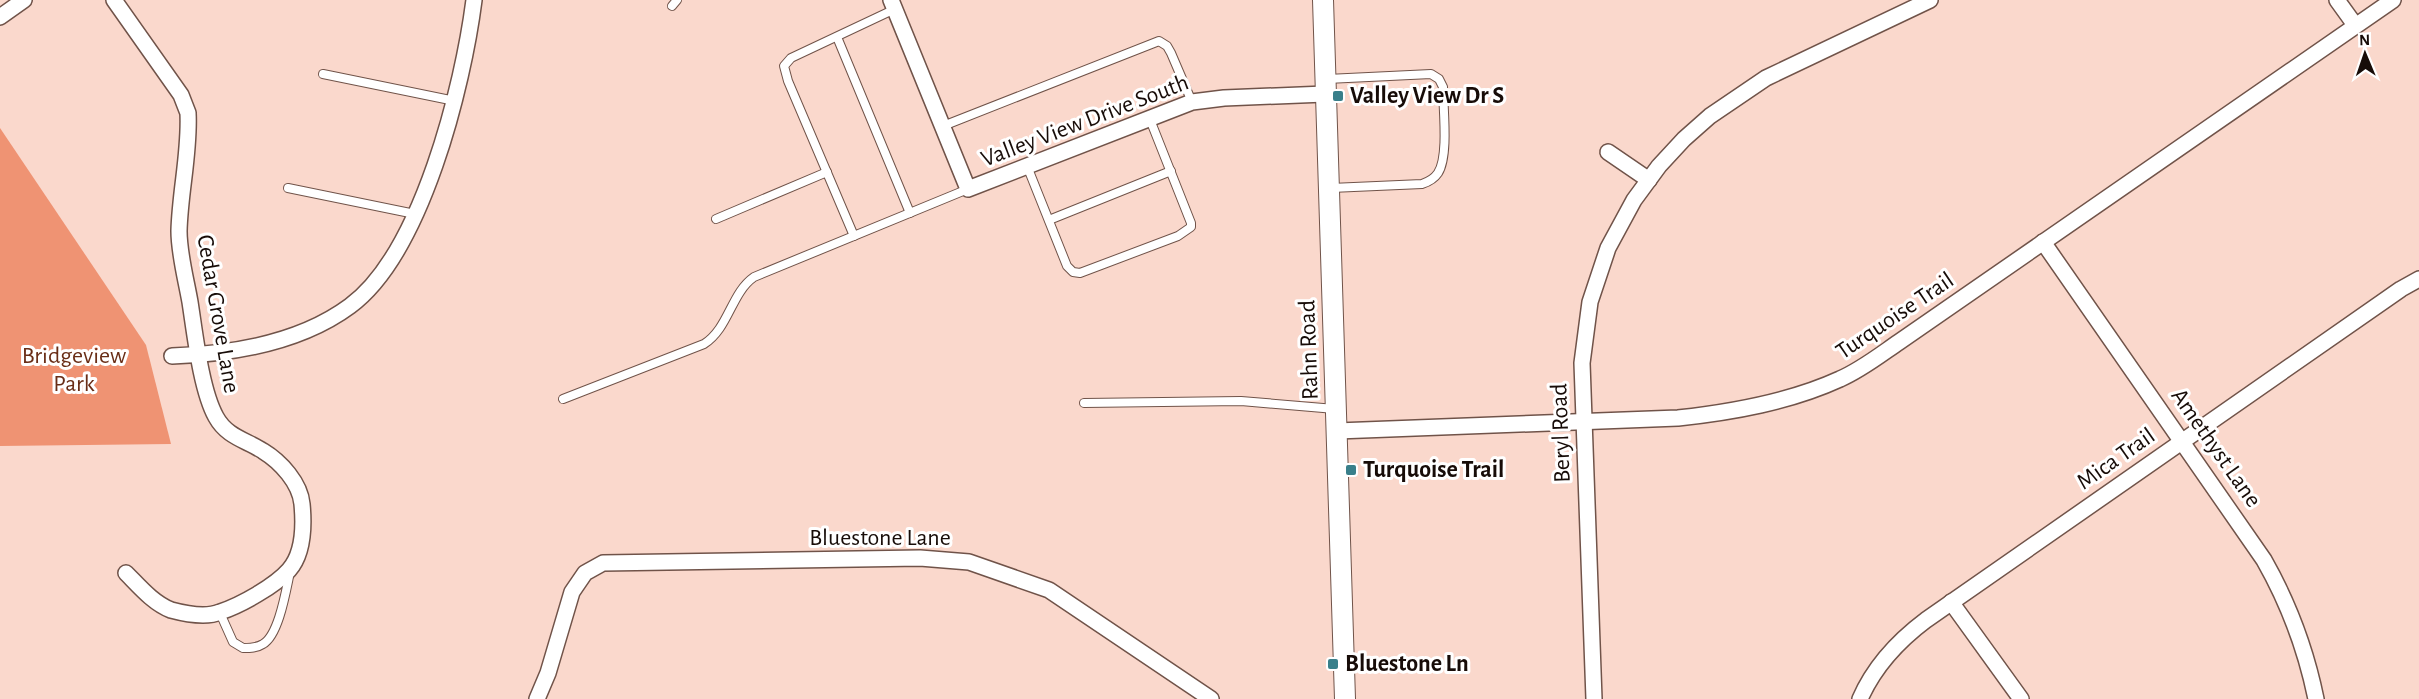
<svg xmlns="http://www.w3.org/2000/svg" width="2419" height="699" font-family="'Alegreya Sans',sans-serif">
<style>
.park{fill:#ef9373}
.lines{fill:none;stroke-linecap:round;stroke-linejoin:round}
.service-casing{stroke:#705349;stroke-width:10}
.minor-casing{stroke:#705349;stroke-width:18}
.tertiary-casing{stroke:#705349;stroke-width:22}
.service{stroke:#fff;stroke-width:8}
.minor{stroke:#fff;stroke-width:15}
.tertiary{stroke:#fff;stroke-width:20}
.poi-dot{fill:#397f8a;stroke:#fff;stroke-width:2}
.labels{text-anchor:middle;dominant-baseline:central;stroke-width:6;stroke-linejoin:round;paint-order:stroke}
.poi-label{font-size:24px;font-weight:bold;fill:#170c08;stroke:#fff;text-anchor:start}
.street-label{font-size:24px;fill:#170c08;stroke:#fff}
.park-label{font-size:24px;fill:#692d16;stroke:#fff}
</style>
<rect width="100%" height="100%" fill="#fad8cc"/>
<!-- park -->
<path class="park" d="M 0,128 L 146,345 L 171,444 L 0,446 Z"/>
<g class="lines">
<!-- service casing -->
<g class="service-casing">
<g id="service">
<path d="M 672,6 L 677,0"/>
<path d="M 837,37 L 910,213"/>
<path d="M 323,74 L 455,101"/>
<path d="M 1327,79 L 1431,74 L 1439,79 L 1443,87 C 1443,108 1449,156 1438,173 C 1434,179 1428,182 1422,184 L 1331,188"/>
<path d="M 943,126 L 1159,41 L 1167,46 L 1171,53 L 1192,102"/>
<path d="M 1027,166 L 1067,266 L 1073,272 L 1080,273 L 1178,236 L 1191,227 L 1191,223 L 1149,117"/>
<path d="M 288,188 L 415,214"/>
<path d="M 716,219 L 827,172"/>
<path d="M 1049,220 L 1171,171"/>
<path d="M 854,236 L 788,81 L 784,66 L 791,58 L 895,9"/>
<path d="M 563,399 L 704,344 C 729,328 731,293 754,277 L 968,189"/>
<path d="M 1084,403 L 1241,401 L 1335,409"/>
<path d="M 220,613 L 233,642 L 243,648 C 250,648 257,648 263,644 C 279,635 286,590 290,572"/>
</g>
</g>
<!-- minor casing -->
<g class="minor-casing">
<g id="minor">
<path d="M 114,0 L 181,95 L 188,113 C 190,152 180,191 179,231 C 179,254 186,279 190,302 C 195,334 201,390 216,417 C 227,437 246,440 263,451 C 281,462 300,483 302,504 C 304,525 304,553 289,570 C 275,586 241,605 220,612 C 206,618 186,614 171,610 C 153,603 139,586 126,573"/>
<path d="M 891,0 L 968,189 L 1192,102 L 1224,98 L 1325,94"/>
<path d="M 2337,0 L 2355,25"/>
<path d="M 0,17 L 24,0"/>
<path d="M 1608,152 L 1649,180"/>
<path d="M 2043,242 L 2264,560 C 2289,604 2306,650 2316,699"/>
<path d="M 172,356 C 232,354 300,343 350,306 C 422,253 463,86 474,0"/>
<path d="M 1337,431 L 1678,418 C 1733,412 1790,402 1840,379 C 1861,370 1880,355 1899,342 L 2393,0"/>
<path d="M 1951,602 L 2021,699"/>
<path d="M 537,699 L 548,673 L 572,592 L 585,573 L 603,563 L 920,558 L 969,562 L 1049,590 L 1211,699"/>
<path d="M 1594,699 L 1582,363 L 1590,302 L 1608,248 L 1634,200 L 1659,166 L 1684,139 L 1710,116 L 1766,78 L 1930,0"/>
<path d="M 1860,699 C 1874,667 1898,641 1926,620 L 2401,289 L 2419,279"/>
</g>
</g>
<!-- tertiary casing -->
<g class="tertiary-casing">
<path id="tertiary" d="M 1323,0 L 1345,699"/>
</g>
<!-- service -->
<use href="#service" class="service"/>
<!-- minor -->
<use href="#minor" class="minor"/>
<!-- tertiary -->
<use href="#tertiary" class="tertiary"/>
</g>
<!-- markers -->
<g class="poi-dot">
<rect x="1332" y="90" width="12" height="12" rx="3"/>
<rect x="1345" y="464" width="12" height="12" rx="3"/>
<rect x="1327" y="658" width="12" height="12" rx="3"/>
</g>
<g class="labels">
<!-- poi labels -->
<g class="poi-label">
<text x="1350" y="96">Valley View Dr S</text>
<text x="1363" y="470">Turquoise Trail</text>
<text x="1345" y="664">Bluestone Ln</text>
</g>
<!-- street labels -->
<g class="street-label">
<text transform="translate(1085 121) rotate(-21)">Valley View Drive South</text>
<text transform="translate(218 314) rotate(80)">Cedar Grove Lane</text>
<text transform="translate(1895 316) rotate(-34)">Turquoise Trail</text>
<text transform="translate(1309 350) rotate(-92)">Rahn Road</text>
<text transform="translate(1561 433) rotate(-92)">Beryl Road</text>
<text transform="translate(2216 448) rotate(55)">Amethyst Lane</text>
<text transform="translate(2116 459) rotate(-35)">Mica Trail</text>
<text x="880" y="538">Bluestone Lane</text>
</g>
<!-- park labels -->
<g class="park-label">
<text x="74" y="356">Bridgeview<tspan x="74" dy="28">Park</tspan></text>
</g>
</g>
<!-- north arrow -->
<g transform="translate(2365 54) rotate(358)" stroke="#ffffff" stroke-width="4.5" paint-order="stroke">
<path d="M0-4.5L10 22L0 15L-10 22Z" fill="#170c08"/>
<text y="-9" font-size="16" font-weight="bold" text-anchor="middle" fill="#170c08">N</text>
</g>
</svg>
